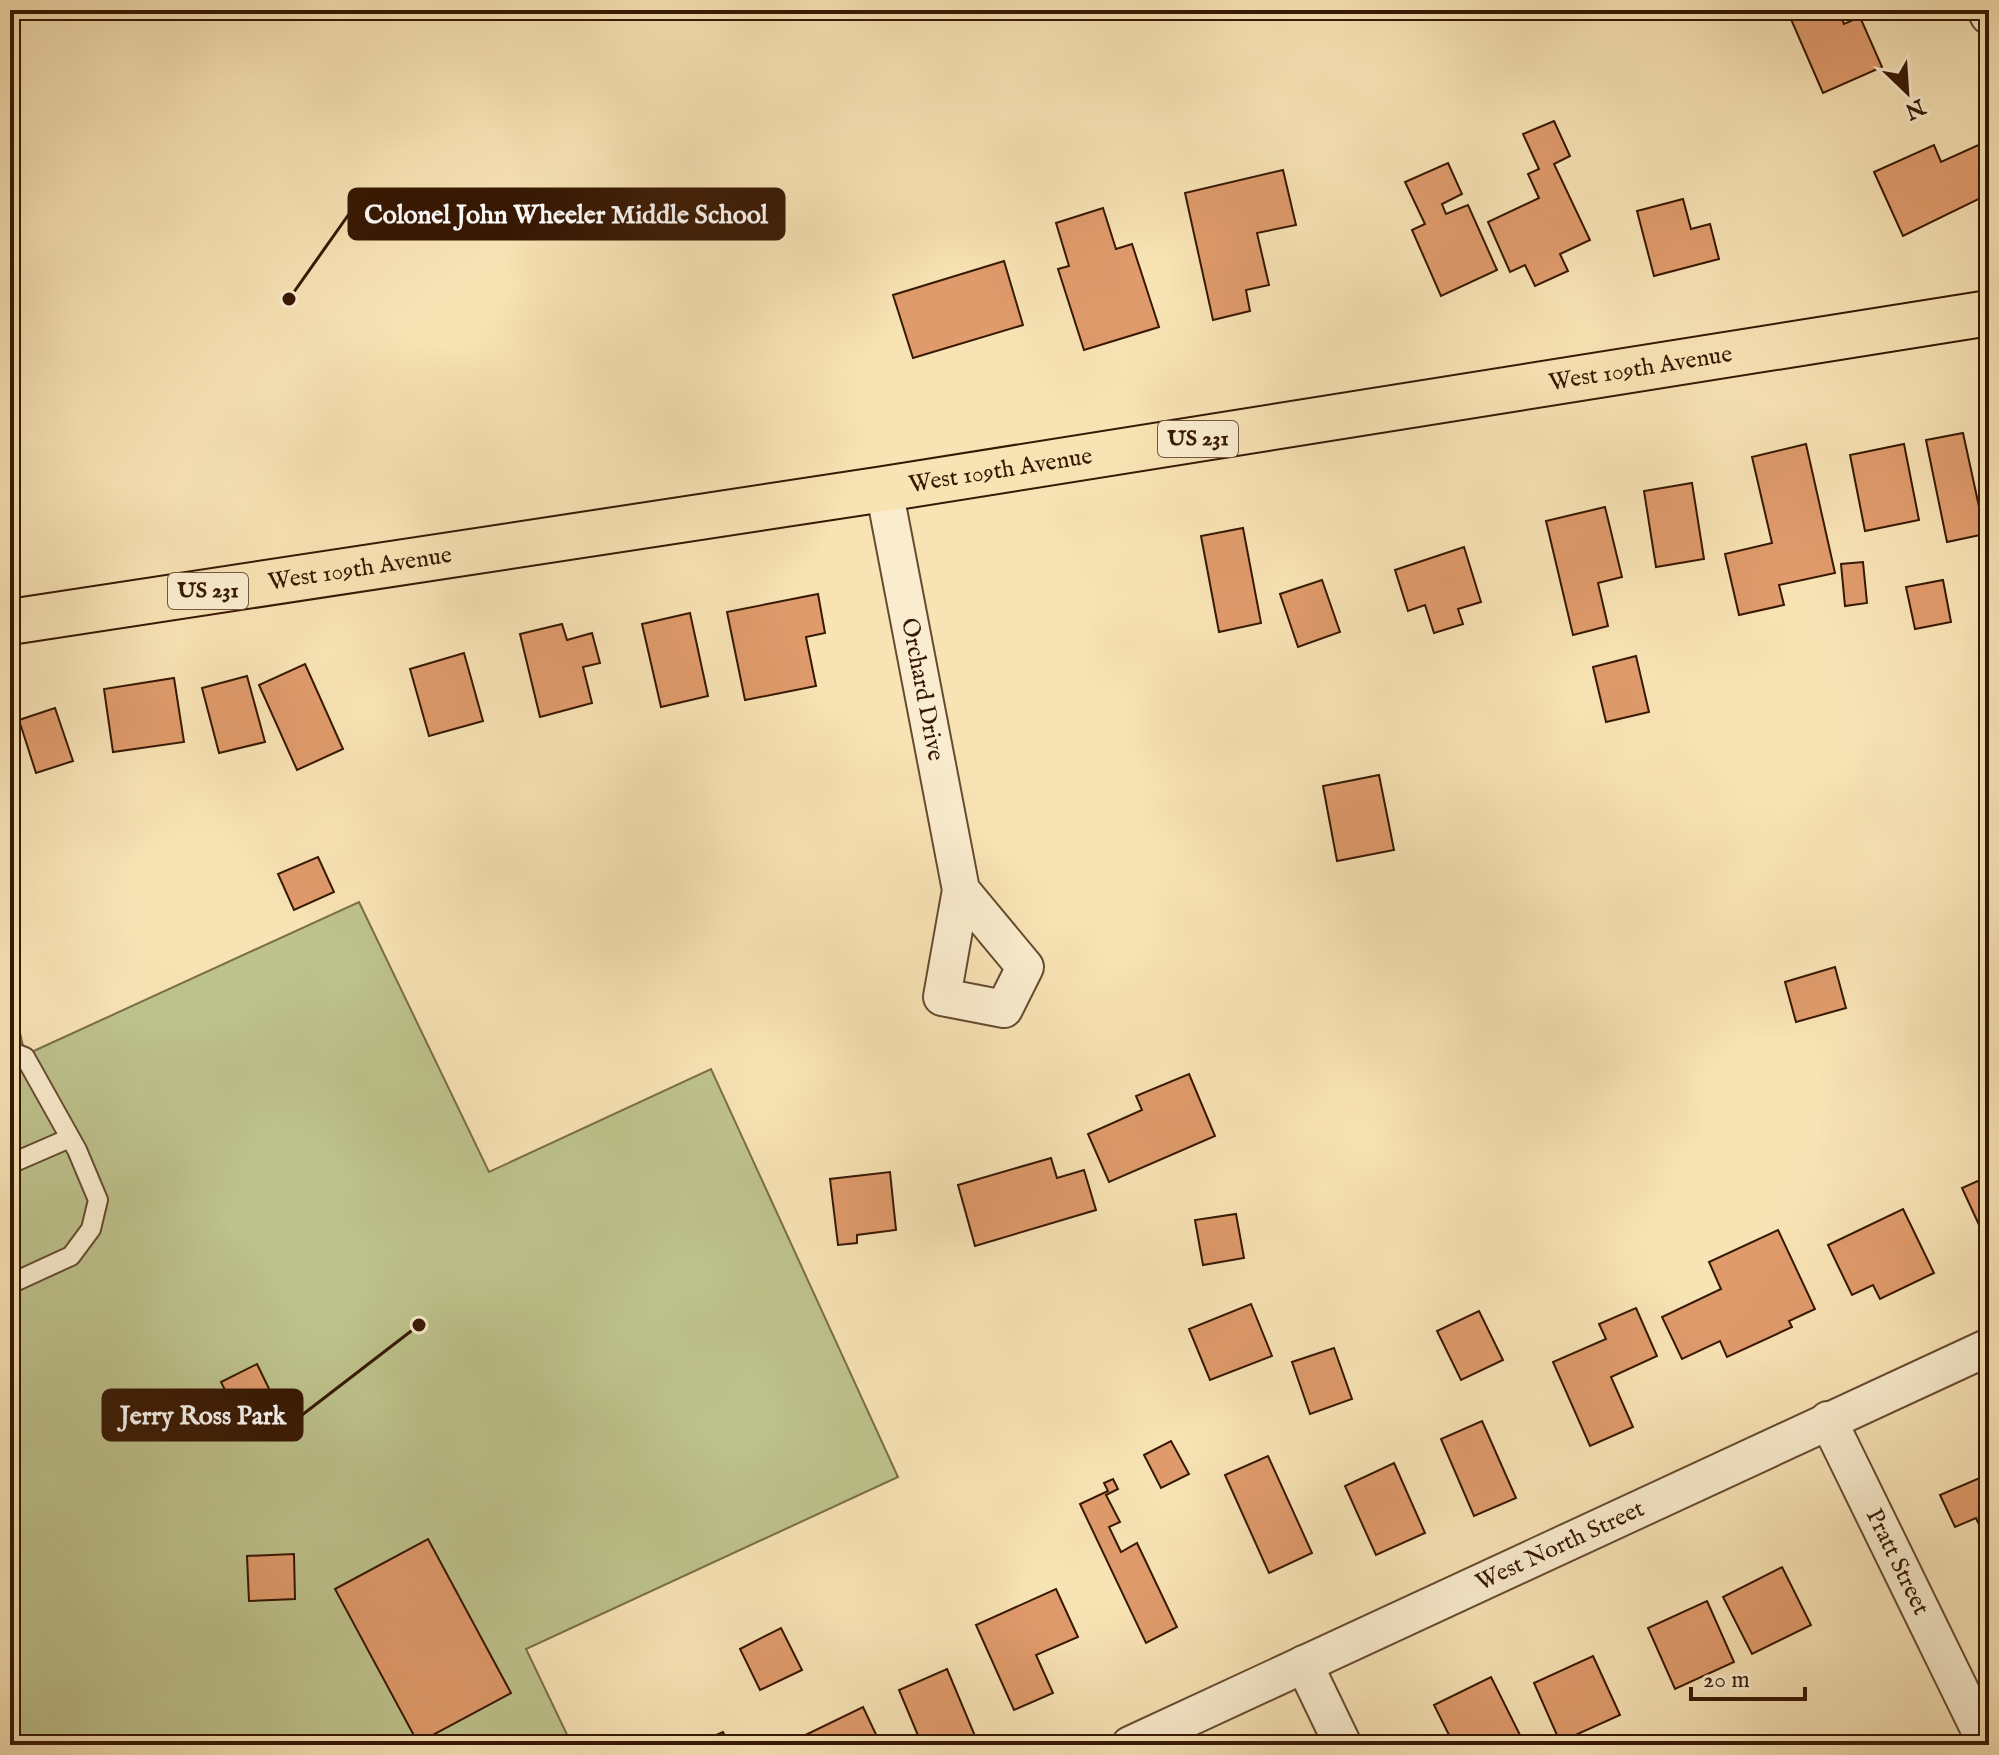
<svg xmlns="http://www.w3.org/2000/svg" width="1999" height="1755" font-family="'IM FELL English',serif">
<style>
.green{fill:#bec38d;stroke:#7a6e48;stroke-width:2}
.building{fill:#e09b6c;stroke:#371803;stroke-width:2}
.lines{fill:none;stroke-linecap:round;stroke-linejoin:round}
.lane-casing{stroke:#674b30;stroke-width:22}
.street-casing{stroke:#674b30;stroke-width:40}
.primary-casing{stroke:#371803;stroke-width:48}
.lane{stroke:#faedcf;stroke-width:18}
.street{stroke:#faedcf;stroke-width:36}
.primary{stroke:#f8e3b5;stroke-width:44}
.labels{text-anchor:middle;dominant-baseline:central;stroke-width:6;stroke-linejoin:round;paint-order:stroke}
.shield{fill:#faedcf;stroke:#725840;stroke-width:2}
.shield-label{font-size:22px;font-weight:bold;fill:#371803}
.street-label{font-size:24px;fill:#371803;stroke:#faedcf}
.leader{fill:none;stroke:#371803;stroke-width:3}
.callout-dot{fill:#371803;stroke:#faedcf;stroke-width:3}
.callout{fill:#371803;stroke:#371803;stroke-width:3}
.callout-label{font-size:26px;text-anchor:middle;font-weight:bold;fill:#fff}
</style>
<rect width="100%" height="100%" fill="#f8e3b5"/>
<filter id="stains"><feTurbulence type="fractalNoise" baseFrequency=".0025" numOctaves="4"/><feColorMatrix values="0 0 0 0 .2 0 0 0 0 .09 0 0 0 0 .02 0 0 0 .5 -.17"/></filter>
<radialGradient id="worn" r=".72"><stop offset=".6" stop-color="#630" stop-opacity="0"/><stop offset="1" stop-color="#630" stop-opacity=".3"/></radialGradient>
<!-- green -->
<path class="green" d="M 359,902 L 489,1172 L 711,1069 L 898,1477 L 526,1649 L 572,1745 L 10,1745 L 10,988 L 25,1055 Z"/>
<!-- building -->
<g class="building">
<path d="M 1787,10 L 1838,10 L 1844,24 L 1860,17 L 1882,67 L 1823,93 Z"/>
<path d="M 1554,121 L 1570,156 L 1554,164 L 1590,240 L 1560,254 L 1568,271 L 1535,286 L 1525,265 L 1510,272 L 1488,222 L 1539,198 L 1528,174 L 1539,169 L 1523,134 Z"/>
<path d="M 1985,142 L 1989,151 L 1989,194 L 1903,236 L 1874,172 L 1934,145 L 1941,162 Z"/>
<path d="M 1448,163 L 1462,194 L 1442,204 L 1446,214 L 1468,205 L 1497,270 L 1441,296 L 1412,230 L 1425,224 L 1405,182 Z"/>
<path d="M 1283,170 L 1296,225 L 1257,233 L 1269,285 L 1246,290 L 1250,311 L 1213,320 L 1185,193 Z"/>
<path d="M 1683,199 L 1691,229 L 1710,224 L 1719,259 L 1654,276 L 1637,211 Z"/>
<path d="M 1103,208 L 1116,249 L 1132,244 L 1159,327 L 1084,350 L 1058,269 L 1069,266 L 1056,223 Z"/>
<path d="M 1004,261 L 1023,325 L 913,358 L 893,295 Z"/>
<path d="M 1963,433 L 1985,534 L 1947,542 L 1926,440 Z"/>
<path d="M 1806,444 L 1835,573 L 1779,585 L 1784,605 L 1739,615 L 1725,554 L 1772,543 L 1752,457 Z"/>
<path d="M 1904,444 L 1919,520 L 1865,531 L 1850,455 Z"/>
<path d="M 1692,483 L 1704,559 L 1656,567 L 1644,491 Z"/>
<path d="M 1605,507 L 1622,577 L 1598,583 L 1608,626 L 1573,635 L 1546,521 Z"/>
<path d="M 1243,528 L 1261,623 L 1219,632 L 1201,536 Z"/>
<path d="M 1464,547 L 1481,602 L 1458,609 L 1463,624 L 1434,633 L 1425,605 L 1408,611 L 1395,570 Z"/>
<path d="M 1863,562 L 1867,603 L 1845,606 L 1841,564 Z"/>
<path d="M 1322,580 L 1340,632 L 1298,647 L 1280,594 Z"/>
<path d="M 1943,580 L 1951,622 L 1915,629 L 1906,587 Z"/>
<path d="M 818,594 L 825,633 L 806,637 L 816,686 L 745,700 L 727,612 Z"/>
<path d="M 690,613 L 708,696 L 661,707 L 642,624 Z"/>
<path d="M 562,624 L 567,640 L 592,633 L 600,663 L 583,667 L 592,703 L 540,717 L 520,634 Z"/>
<path d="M 464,653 L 483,721 L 429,736 L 410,669 Z"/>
<path d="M 1636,656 L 1649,712 L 1606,722 L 1593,667 Z"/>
<path d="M 305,664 L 343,749 L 297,770 L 259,685 Z"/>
<path d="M 247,676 L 265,742 L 219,753 L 202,688 Z"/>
<path d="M 174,678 L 184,742 L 113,752 L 104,689 Z"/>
<path d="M 55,708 L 73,761 L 36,773 L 19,720 Z"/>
<path d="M 1379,775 L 1394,850 L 1337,861 L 1323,786 Z"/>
<path d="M 318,857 L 334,892 L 294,910 L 278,874 Z"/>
<path d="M 1835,967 L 1846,1008 L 1796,1022 L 1785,982 Z"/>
<path d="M 1189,1074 L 1215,1136 L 1109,1182 L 1088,1134 L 1142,1110 L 1136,1096 Z"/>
<path d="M 1051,1158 L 1057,1178 L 1084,1170 L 1096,1210 L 975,1246 L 958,1185 Z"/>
<path d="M 890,1172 L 896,1230 L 857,1235 L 857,1243 L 838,1245 L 830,1179 Z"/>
<path d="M 1989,1176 L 1989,1238 L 1986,1240 L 1962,1188 Z"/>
<path d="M 1903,1209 L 1934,1273 L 1880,1299 L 1873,1285 L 1852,1295 L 1828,1245 Z"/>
<path d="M 1236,1214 L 1244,1258 L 1203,1265 L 1195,1220 Z"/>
<path d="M 1778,1230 L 1815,1309 L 1789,1321 L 1792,1327 L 1727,1357 L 1720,1341 L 1682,1359 L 1662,1317 L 1721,1289 L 1709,1262 Z"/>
<path d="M 1251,1304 L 1272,1356 L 1210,1380 L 1189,1329 Z"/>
<path d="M 1636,1308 L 1657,1356 L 1611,1377 L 1633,1427 L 1590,1446 L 1553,1362 L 1606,1339 L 1599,1324 Z"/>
<path d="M 1479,1311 L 1503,1360 L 1461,1380 L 1437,1331 Z"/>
<path d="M 1334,1348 L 1352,1399 L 1310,1414 L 1292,1362 Z"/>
<path d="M 257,1364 L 274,1399 L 238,1417 L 221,1382 Z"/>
<path d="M 1482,1421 L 1516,1498 L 1474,1516 L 1441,1439 Z"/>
<path d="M 1171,1441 L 1189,1474 L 1161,1488 L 1144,1455 Z"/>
<path d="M 1268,1456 L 1312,1553 L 1269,1573 L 1225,1475 Z"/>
<path d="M 1394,1463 L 1425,1533 L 1376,1555 L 1345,1486 Z"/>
<path d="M 1989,1474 L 1989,1526 L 1981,1529 L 1976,1518 L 1955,1527 L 1940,1495 Z"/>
<path d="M 1113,1479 L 1118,1489 L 1106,1495 L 1120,1522 L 1109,1527 L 1121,1552 L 1137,1543 L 1177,1627 L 1146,1643 L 1080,1504 L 1108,1491 L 1104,1483 Z"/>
<path d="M 428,1539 L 511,1693 L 418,1743 L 335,1589 Z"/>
<path d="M 294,1554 L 295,1599 L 249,1601 L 247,1556 Z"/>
<path d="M 1782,1567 L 1811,1625 L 1752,1654 L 1723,1597 Z"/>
<path d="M 1056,1589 L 1078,1637 L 1036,1655 L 1053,1693 L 1014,1710 L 976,1625 Z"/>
<path d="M 1707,1601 L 1734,1662 L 1675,1689 L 1648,1628 Z"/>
<path d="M 781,1628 L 802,1670 L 760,1690 L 740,1649 Z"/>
<path d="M 1593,1656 L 1620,1715 L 1560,1742 L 1534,1683 Z"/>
<path d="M 947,1669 L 975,1736 L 954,1745 L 922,1745 L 899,1690 Z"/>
<path d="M 1491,1677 L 1524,1743 L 1454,1745 L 1434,1705 Z"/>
<path d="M 863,1707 L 881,1745 L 795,1745 L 793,1741 Z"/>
<path d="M 723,1732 L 729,1745 L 693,1745 Z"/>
</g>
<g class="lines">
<!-- lane casing -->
<g class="lane-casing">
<g id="lane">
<path d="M 10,1051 L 25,1057 L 77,1150 L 98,1200 L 91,1229 L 71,1256 L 10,1284"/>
<path d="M 10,1164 L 70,1138"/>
</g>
</g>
<!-- street casing -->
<g class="street-casing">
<g id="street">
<path d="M 1986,10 L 1989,16"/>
<path id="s1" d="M 884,489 L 961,890 L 942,997 L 1004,1009 L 1025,967 L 961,890"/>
<path id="s2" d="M 1828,1420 L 1987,1745"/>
<path d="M 1304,1664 L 1343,1745"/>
<path id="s3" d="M 1130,1745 L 1989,1347"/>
</g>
</g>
<!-- primary casing -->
<g class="primary-casing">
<g id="primary">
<path id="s4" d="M 10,622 L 884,489 L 1989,313"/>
</g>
</g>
<!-- lane -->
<use href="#lane" class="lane"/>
<!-- street -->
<use href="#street" class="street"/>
<!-- primary -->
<use href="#primary" class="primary"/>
</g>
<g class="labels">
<!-- shield labels -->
<g class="shield">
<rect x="1158" y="421" width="80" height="36" rx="6"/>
<rect x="168" y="573" width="80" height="36" rx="6"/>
</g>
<g class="shield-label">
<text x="1198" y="439">US 231</text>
<text x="208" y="591">US 231</text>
</g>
<!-- street labels -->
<g class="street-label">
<text stroke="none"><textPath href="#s4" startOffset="1650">West 109th Avenue</textPath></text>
<text stroke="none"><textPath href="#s4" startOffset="1002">West 109th Avenue</textPath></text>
<text stroke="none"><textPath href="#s4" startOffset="354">West 109th Avenue</textPath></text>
<text stroke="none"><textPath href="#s1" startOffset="204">Orchard Drive</textPath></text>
<text stroke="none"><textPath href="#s3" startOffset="474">West North Street</textPath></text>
<text stroke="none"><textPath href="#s2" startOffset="158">Pratt Street</textPath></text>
</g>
</g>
<!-- callouts -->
<path class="leader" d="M289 299L349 214M419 1325L302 1415"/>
<g class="callout-dot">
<circle cx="289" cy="299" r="8"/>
<circle cx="419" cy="1325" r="8"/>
</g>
<g class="callout">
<rect x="349" y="189" width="435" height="50" rx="8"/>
<rect x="103" y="1390" width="199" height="50" rx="8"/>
</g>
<g class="callout-label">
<text x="566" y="223">Colonel John Wheeler Middle School</text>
<text x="203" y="1424">Jerry Ross Park</text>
</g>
<!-- margin -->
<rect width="1999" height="1755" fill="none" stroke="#f8e3b5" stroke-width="40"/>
<rect x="12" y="12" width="1975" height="1731" fill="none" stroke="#371803" stroke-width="4"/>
<rect x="20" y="20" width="1959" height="1715" fill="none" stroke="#371803" stroke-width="2"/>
<!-- north arrow -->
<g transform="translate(1907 92) rotate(155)" stroke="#faedcf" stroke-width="6" paint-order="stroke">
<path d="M0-6L14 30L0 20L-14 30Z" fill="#371803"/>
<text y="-12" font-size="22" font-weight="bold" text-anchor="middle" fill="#371803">N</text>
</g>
<!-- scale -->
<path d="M1691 1687v12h114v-12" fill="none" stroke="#371803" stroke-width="4"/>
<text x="1703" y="1687" font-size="24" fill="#371803" stroke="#faedcf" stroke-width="6" paint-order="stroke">20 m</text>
<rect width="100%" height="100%" filter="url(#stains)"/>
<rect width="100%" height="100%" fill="url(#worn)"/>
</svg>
